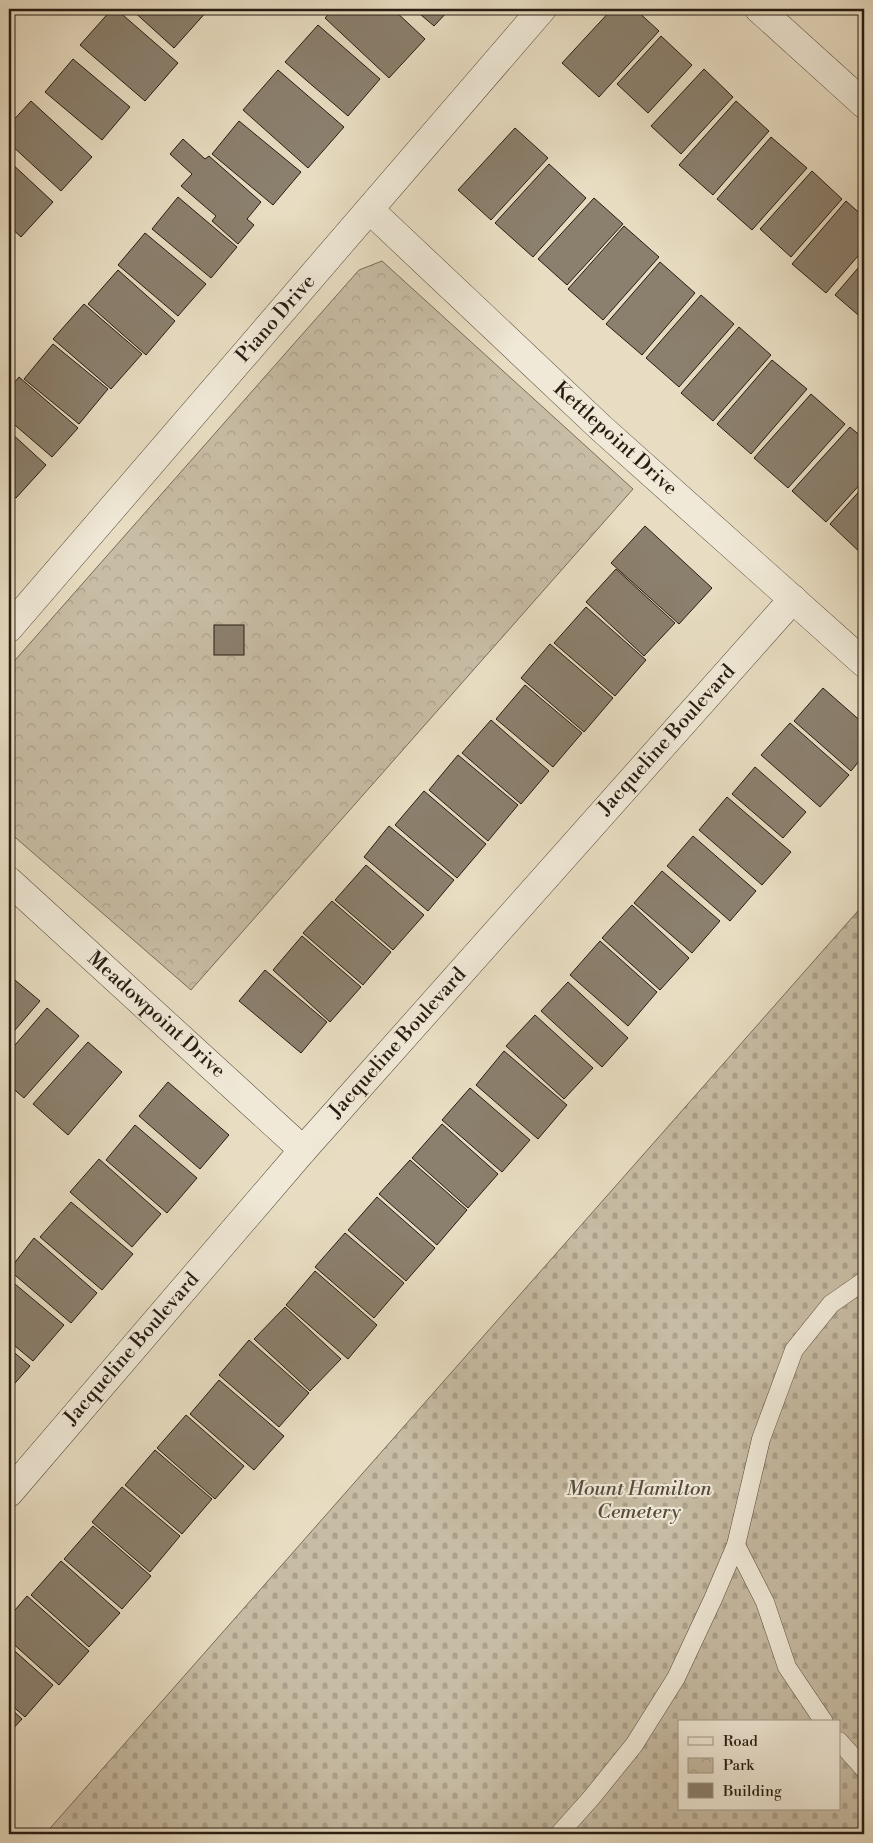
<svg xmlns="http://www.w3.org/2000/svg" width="873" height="1843" font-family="'Libre Bodoni',serif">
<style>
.cemetery{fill:url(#cemetery-stones);stroke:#766c5b;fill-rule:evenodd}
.park{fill:url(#park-crowns);stroke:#766c5b}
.building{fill:#8b806e;stroke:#261c12}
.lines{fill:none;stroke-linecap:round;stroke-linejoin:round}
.service-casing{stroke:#564c3e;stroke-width:19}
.minor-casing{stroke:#564c3e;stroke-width:29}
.service{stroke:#f0e9d7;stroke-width:18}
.minor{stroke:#f0e9d7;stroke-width:28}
.labels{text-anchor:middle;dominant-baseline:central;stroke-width:4.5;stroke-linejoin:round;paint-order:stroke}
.street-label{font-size:20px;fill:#261c12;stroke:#f0e9d7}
.park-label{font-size:20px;font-style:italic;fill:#564c3e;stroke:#f0e9d7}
</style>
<defs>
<pattern id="cemetery-stones" width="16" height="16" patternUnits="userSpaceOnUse" patternTransform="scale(1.25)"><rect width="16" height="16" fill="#c7bca4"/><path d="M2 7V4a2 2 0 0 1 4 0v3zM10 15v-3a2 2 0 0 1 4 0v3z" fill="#aba18c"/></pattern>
<pattern id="park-crowns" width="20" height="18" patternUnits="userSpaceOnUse" patternTransform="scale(1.25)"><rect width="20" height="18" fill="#c7bca4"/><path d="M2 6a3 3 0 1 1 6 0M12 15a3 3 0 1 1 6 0" fill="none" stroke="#aba18c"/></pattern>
</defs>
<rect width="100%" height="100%" fill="#e8ddc2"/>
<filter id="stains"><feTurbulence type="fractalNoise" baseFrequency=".004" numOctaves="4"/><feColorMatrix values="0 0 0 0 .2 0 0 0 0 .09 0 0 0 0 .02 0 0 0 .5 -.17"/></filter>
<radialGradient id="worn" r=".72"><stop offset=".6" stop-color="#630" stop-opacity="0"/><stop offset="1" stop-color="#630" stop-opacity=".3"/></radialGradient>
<!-- cemetery -->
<path class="cemetery" d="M 864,904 L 864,1834 L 45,1834 ZM 679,1722 L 839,1722 L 839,1809 L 679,1809 Z"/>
<!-- park -->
<path class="park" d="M 382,261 L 633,489 L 191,990 L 9,832 L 9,667 L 359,270 Z"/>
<!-- building -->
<g class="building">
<path d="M 112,9 L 116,9 L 178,63 L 145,101 L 80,45 Z"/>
<path d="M 131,9 L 207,9 L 208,10 L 174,48 Z"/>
<path d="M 333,9 L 393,9 L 425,39 L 389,78 L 325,18 Z"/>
<path d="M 414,9 L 450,9 L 434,26 Z"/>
<path d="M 612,9 L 635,9 L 659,31 L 599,97 L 562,63 Z"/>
<path d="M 318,25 L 380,79 L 348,116 L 285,62 Z"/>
<path d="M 661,36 L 692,65 L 648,113 L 617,84 Z"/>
<path d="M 73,59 L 130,107 L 102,140 L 45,92 Z"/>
<path d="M 704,69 L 733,97 L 681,154 L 651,126 Z"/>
<path d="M 278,70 L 344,127 L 308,168 L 243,110 Z"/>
<path d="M 31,101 L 92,157 L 61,191 L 9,143 L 9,125 Z"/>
<path d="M 736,101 L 769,131 L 713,195 L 679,165 Z"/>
<path d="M 239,121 L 301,172 L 273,205 L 212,154 Z"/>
<path d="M 515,128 L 548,158 L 491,220 L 458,190 Z"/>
<path d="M 771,137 L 807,168 L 752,230 L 717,199 Z"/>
<path d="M 183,139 L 205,159 L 209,156 L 261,202 L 247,219 L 254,225 L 238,244 L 212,221 L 216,216 L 181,186 L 192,174 L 170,154 Z"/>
<path d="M 9,161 L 53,202 L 21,237 L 9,226 Z"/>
<path d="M 549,164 L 586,198 L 533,257 L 495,223 Z"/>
<path d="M 812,171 L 842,199 L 791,257 L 760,229 Z"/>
<path d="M 178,197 L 237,247 L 211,278 L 152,229 Z"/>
<path d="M 594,198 L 623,224 L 567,285 L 538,259 Z"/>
<path d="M 846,201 L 864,217 L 864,249 L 826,293 L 792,264 Z"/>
<path d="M 624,226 L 659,257 L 603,320 L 568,289 Z"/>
<path d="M 145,233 L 206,284 L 178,316 L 118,265 Z"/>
<path d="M 864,261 L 864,320 L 835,295 Z"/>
<path d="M 660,262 L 695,293 L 642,355 L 606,324 Z"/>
<path d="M 118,270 L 175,321 L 146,355 L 88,304 Z"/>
<path d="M 701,295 L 734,324 L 679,387 L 646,358 Z"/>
<path d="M 84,304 L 142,354 L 111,389 L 53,339 Z"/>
<path d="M 739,327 L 771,355 L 713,421 L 681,393 Z"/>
<path d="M 53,344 L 108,389 L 79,424 L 24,379 Z"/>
<path d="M 772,360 L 807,389 L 751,454 L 717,424 Z"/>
<path d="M 19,377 L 78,428 L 52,457 L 9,420 L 9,389 Z"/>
<path d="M 811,394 L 845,424 L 788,488 L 754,458 Z"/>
<path d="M 850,427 L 864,439 L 864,480 L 826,522 L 792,491 Z"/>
<path d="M 9,431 L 46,465 L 16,498 L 9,491 Z"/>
<path d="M 864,486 L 864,556 L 830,524 Z"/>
<path d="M 645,526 L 712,588 L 679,624 L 611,563 Z"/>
<path d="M 616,569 L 675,623 L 644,656 L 586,602 Z"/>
<path d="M 586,607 L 646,660 L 615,696 L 554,643 Z"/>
<rect x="214" y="625" width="30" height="30"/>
<path d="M 550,644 L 613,698 L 584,732 L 521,678 Z"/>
<path d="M 525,685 L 582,733 L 553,767 L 496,719 Z"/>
<path d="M 823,688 L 864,724 L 864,755 L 851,771 L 794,721 Z"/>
<path d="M 491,720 L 549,771 L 521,804 L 462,753 Z"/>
<path d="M 790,723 L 849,775 L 820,807 L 761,755 Z"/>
<path d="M 458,755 L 518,805 L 488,841 L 429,790 Z"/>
<path d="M 755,767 L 806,812 L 783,838 L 732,794 Z"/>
<path d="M 424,791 L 486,844 L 457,878 L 395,825 Z"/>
<path d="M 727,797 L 791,852 L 762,885 L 699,830 Z"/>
<path d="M 389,826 L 454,880 L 428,911 L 364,857 Z"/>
<path d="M 693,836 L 756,891 L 730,921 L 667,866 Z"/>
<path d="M 366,865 L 424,915 L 393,950 L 335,900 Z"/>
<path d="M 662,871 L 720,921 L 692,953 L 634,903 Z"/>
<path d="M 332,901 L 391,952 L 363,985 L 303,933 Z"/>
<path d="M 632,905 L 689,958 L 660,990 L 602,938 Z"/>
<path d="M 302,936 L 361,987 L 330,1022 L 273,970 Z"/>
<path d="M 600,941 L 657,992 L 628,1026 L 570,975 Z"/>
<path d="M 265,970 L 327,1022 L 301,1053 L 239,1001 Z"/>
<path d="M 9,975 L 40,1001 L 9,1037 Z"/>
<path d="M 568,982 L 628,1038 L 602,1067 L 541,1011 Z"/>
<path d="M 47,1008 L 79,1036 L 24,1098 L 9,1085 L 9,1052 Z"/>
<path d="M 535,1015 L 593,1068 L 564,1099 L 506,1046 Z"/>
<path d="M 88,1042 L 122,1072 L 68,1135 L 33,1104 Z"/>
<path d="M 504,1051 L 567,1105 L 538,1139 L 476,1085 Z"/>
<path d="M 168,1082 L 229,1135 L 200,1169 L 139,1116 Z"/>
<path d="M 470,1088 L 530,1140 L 502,1172 L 442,1120 Z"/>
<path d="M 442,1124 L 498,1174 L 468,1208 L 412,1158 Z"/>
<path d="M 135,1125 L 197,1178 L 167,1213 L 106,1160 Z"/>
<path d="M 99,1159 L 161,1214 L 132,1247 L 70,1192 Z"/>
<path d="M 410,1160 L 467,1210 L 437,1245 L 379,1194 Z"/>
<path d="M 377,1197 L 435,1248 L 406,1281 L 348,1230 Z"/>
<path d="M 71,1202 L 133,1254 L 102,1290 L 40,1237 Z"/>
<path d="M 345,1233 L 404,1283 L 374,1318 L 315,1267 Z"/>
<path d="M 34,1238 L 97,1293 L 71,1323 L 9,1270 Z"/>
<path d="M 315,1271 L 377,1325 L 348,1359 L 286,1305 Z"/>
<path d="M 9,1279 L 64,1325 L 33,1361 L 9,1341 Z"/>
<path d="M 285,1307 L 341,1359 L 310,1391 L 254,1339 Z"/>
<path d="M 249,1340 L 309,1393 L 279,1427 L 219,1375 Z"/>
<path d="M 9,1348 L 30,1366 L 9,1390 Z"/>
<path d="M 219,1380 L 284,1436 L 254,1470 L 190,1414 Z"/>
<path d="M 186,1415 L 244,1466 L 215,1499 L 157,1448 Z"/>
<path d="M 155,1450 L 212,1499 L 182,1534 L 125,1485 Z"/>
<path d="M 122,1487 L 180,1536 L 150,1572 L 92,1522 Z"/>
<path d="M 93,1526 L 151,1576 L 122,1609 L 64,1559 Z"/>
<path d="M 61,1561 L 120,1613 L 89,1647 L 31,1595 Z"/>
<path d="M 27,1596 L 89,1651 L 59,1685 L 9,1640 L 9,1617 Z"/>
<path d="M 9,1646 L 53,1685 L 25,1717 L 9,1703 Z"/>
<path d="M 9,1707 L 22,1719 L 9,1733 Z"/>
</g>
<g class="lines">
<!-- service casing -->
<g class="service-casing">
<g id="service">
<path d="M 824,1722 L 787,1667 L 765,1602 L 736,1545 L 761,1439 L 794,1350 L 831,1304 L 864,1281"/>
<path d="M 839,1741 L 864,1769"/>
<path d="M 559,1834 L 592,1797 L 634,1745 L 676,1678 L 713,1599 L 736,1545"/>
</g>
</g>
<!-- minor casing -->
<g class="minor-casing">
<g id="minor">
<path d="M 759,9 L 864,104"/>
<path d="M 370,210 L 601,428 L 864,663"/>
<path d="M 9,628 L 542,9"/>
<path d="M 9,881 L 303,1150"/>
<path d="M 9,1493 L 303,1150 L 793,599"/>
</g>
</g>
<!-- service -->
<use href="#service" class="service"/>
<!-- minor -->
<use href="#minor" class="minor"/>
</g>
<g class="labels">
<!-- street labels -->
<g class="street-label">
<text transform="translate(276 319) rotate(-49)">Piano Drive</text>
<text transform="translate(615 439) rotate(42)">Kettlepoint Drive</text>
<text transform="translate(667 740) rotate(-48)">Jacqueline Boulevard</text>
<text transform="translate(156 1015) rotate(42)">Meadowpoint Drive</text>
<text transform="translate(398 1043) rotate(-48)">Jacqueline Boulevard</text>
<text transform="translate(132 1349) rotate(-49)">Jacqueline Boulevard</text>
</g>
<!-- park labels -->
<g class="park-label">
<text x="639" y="1489">Mount Hamilton<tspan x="639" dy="23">Cemetery</tspan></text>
</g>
</g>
<!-- margin -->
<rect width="873" height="1843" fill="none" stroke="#e8ddc2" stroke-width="30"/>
<rect x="10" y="10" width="853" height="1823" fill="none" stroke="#261c12" stroke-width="2.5"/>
<rect x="15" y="15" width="843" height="1813" fill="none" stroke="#261c12"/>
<!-- legend -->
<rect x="678" y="1720" width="162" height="90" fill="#f0e9d7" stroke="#9f9788"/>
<rect x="688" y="1737" width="25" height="8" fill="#f0e9d7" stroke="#9f9788"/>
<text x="723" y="1746" font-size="15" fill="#261c12">Road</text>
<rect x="688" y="1758" width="25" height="15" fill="url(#park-crowns)" stroke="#9f9788"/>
<text x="723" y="1770" font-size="15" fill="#261c12">Park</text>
<rect x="688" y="1783" width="25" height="15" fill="#8b806e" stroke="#9f9788"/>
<text x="723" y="1796" font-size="15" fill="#261c12">Building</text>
<rect width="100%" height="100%" filter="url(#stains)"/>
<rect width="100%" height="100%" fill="url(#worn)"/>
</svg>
